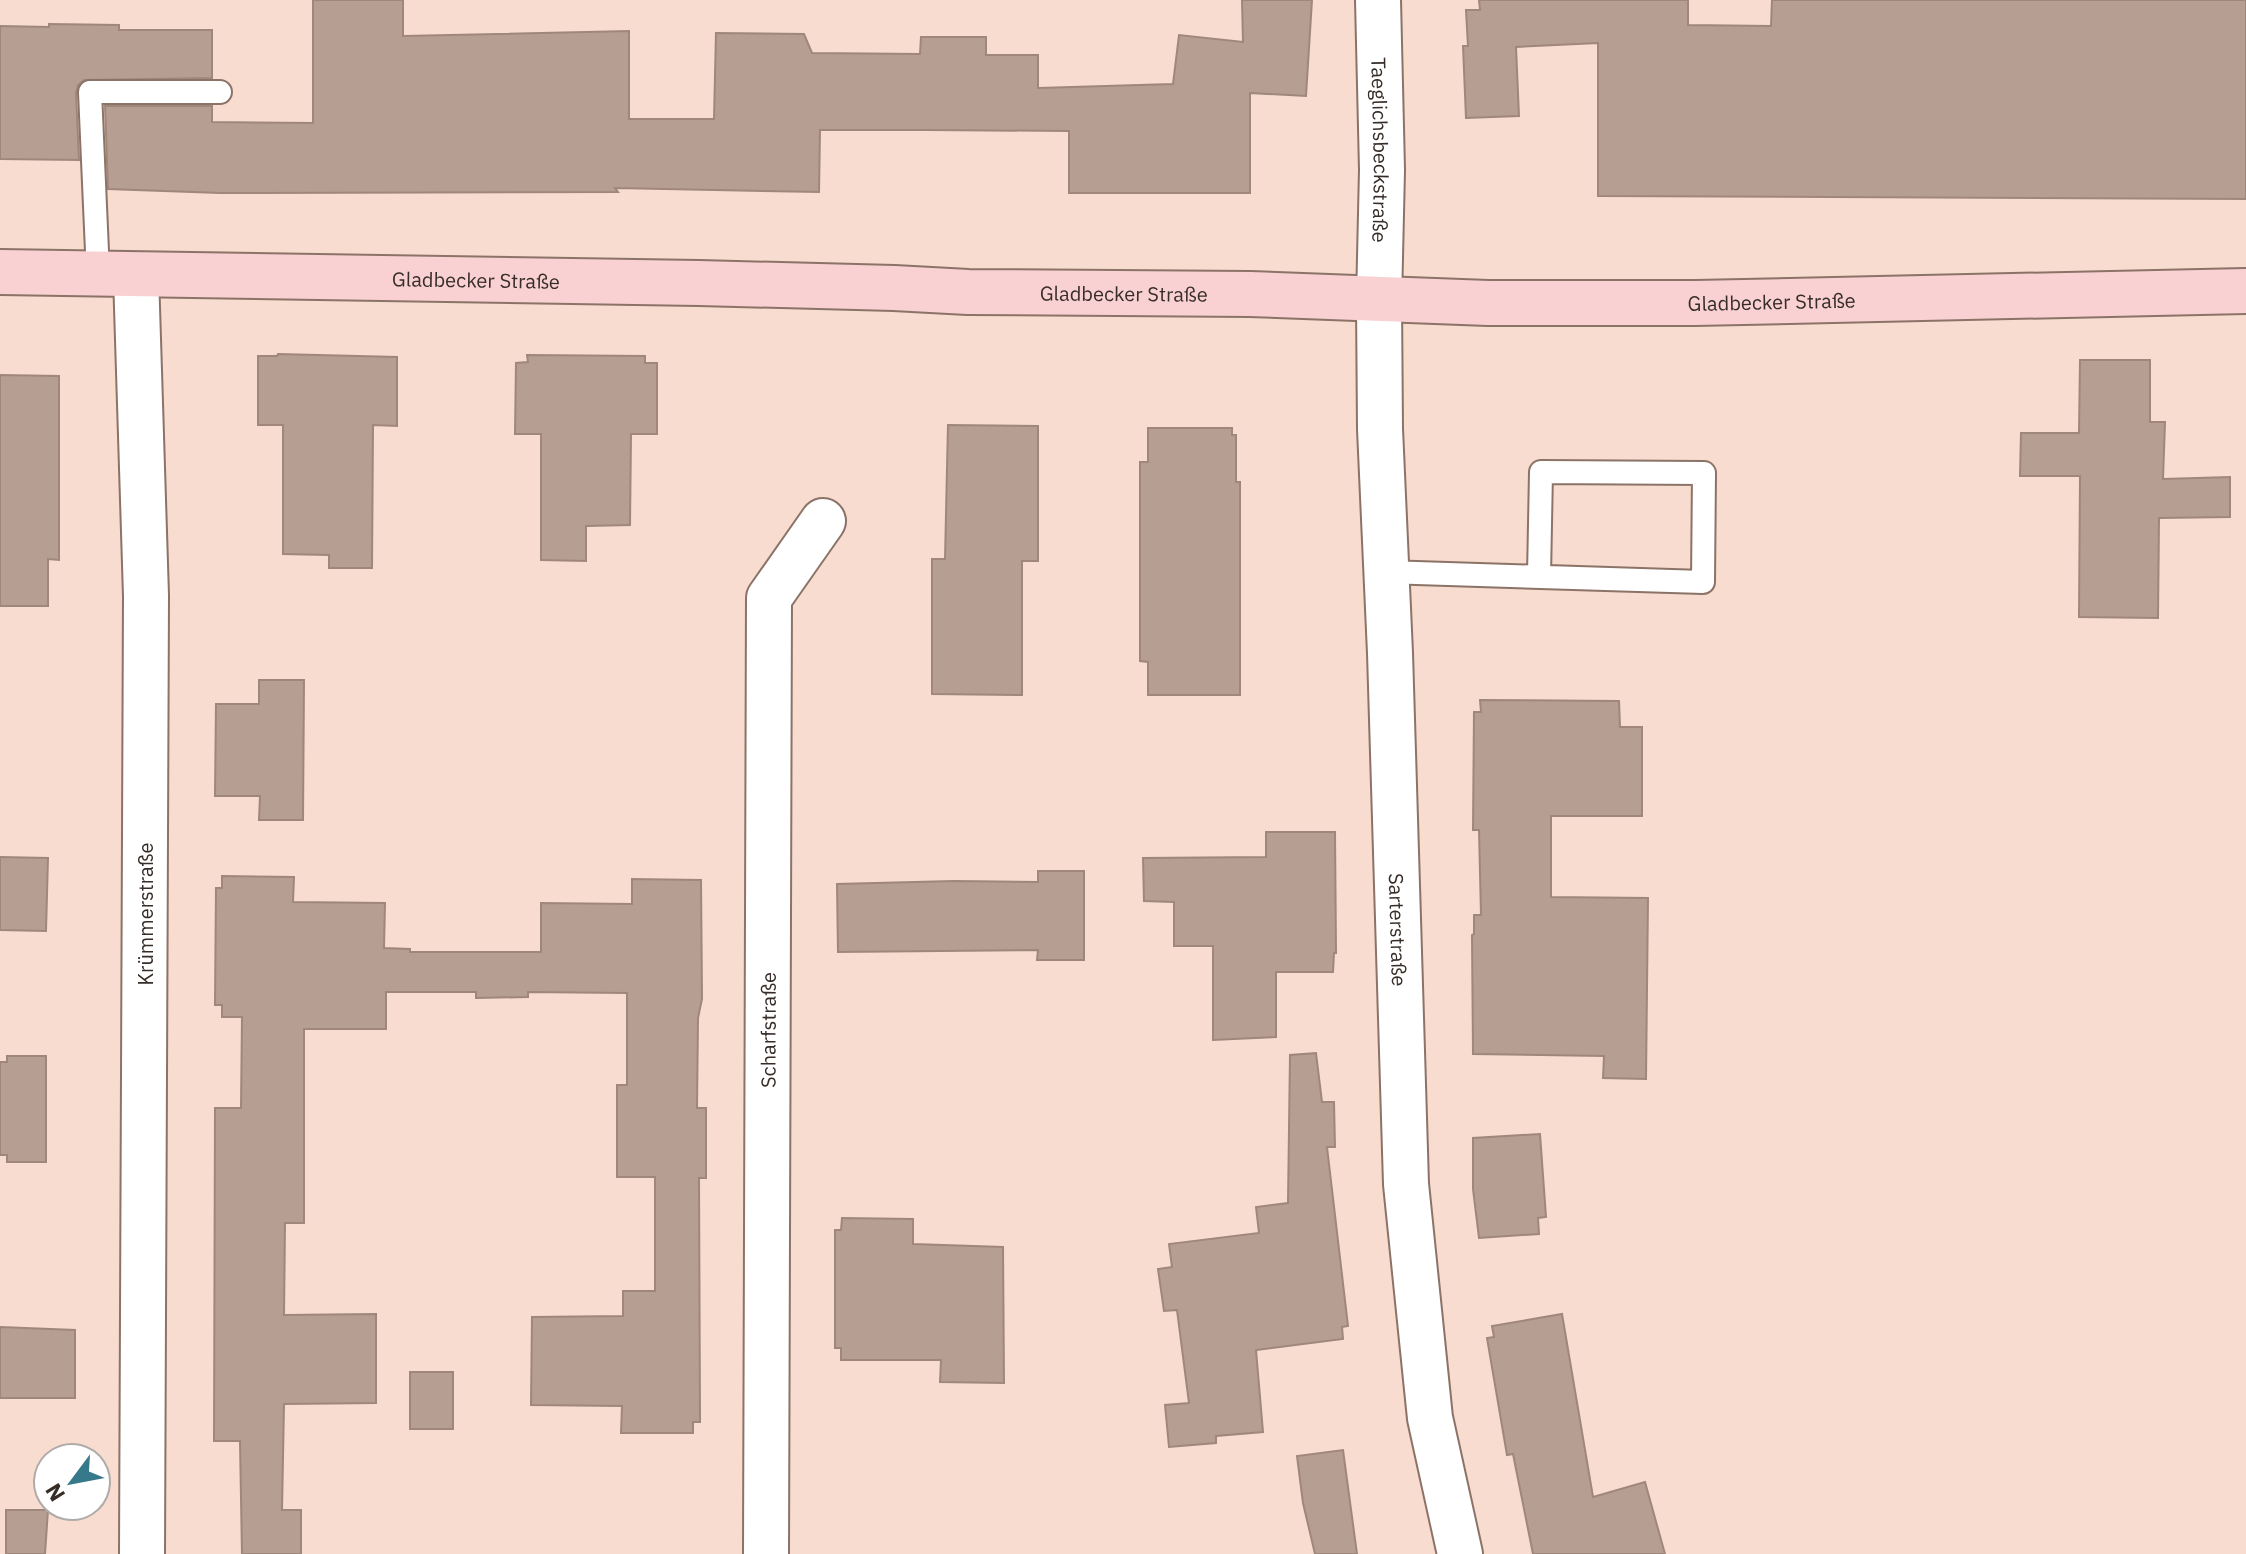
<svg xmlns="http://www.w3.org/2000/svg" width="2246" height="1554" font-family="'IBM Plex Sans',sans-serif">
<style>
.building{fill:#b79e92;stroke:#a0877c;stroke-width:2}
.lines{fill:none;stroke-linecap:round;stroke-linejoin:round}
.lane-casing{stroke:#8b7368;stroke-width:26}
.street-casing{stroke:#8b7368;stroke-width:48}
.secondary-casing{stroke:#8b7368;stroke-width:48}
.lane{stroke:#fff;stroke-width:22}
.street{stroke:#fff;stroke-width:44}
.secondary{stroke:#f9d1d2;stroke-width:44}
.labels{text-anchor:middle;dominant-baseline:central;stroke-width:6;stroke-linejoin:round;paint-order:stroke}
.street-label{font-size:20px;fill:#372d28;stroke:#fff}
</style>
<rect width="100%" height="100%" fill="#f7dccf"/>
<!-- building -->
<g class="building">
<path d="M 313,0 L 403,0 L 403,36 L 629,31 L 629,119 L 714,119 L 716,33 L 804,34 L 812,53 L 920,54 L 921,37 L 986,37 L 986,55 L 1038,55 L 1038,88 L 1173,84 L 1179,35 L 1243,42 L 1242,0 L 1312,0 L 1306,96 L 1250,93 L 1250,193 L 1069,193 L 1069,131 L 929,130 L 820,130 L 819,192 L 615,188 L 618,192 L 220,193 L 108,189 L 105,106 L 212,106 L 212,122 L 313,123 Z"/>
<path d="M 1479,0 L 1688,0 L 1688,25 L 1771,26 L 1772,0 L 2246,0 L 2246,199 L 1598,196 L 1598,43 L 1516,47 L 1519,116 L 1466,118 L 1463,46 L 1468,46 L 1466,10 L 1480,10 Z"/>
<path d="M 49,24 L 119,25 L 119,30 L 212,30 L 212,78 L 84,80 L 78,85 L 76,93 L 79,160 L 0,159 L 0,26 L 49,27 Z"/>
<path d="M 278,354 L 397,357 L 397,426 L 373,425 L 372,568 L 329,568 L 329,555 L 283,554 L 283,425 L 258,425 L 258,356 L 277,356 Z"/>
<path d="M 527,355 L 645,356 L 645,363 L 657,363 L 657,434 L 631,434 L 630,525 L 586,526 L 586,561 L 541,560 L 541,434 L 515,434 L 516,363 L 528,362 Z"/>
<path d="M 2080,360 L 2150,360 L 2150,422 L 2165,422 L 2163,479 L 2230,477 L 2230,517 L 2159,518 L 2158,618 L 2079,617 L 2080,476 L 2020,476 L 2021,433 L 2079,433 Z"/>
<path d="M 0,375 L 59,376 L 59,560 L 48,559 L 48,606 L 0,606 Z"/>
<path d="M 948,425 L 1038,426 L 1038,561 L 1022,561 L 1022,695 L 932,694 L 932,559 L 945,559 Z"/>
<path d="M 1148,428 L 1232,428 L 1232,435 L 1236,435 L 1236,482 L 1240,482 L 1240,695 L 1148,695 L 1148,662 L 1140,661 L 1140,462 L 1148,462 Z"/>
<path d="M 259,680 L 304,680 L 303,820 L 259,820 L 260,796 L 215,796 L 216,704 L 259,704 Z"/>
<path d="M 1480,700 L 1619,701 L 1620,727 L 1642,727 L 1642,816 L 1551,816 L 1551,897 L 1648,898 L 1646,1079 L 1603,1078 L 1604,1056 L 1473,1054 L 1472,935 L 1474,934 L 1474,915 L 1481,915 L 1479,830 L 1473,830 L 1474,712 L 1481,712 Z"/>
<path d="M 1266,832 L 1335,832 L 1336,953 L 1334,953 L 1333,972 L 1276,972 L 1276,1037 L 1213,1040 L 1213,946 L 1174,946 L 1174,902 L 1144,901 L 1143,858 L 1266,857 Z"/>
<path d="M 0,857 L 48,858 L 46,931 L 0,930 Z"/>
<path d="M 1038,871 L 1084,871 L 1084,960 L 1037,960 L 1038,950 L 838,952 L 837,884 L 954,881 L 1038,882 Z"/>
<path d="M 222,876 L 294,877 L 293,902 L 385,903 L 384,948 L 410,949 L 410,952 L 541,952 L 541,903 L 632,904 L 632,879 L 701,880 L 702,999 L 698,1018 L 697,1108 L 706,1108 L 706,1178 L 699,1178 L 700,1422 L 693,1422 L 693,1433 L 621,1433 L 622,1406 L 531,1405 L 532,1317 L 623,1316 L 623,1291 L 655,1291 L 655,1177 L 617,1177 L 617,1085 L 627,1085 L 627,993 L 528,992 L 528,997 L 476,998 L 476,992 L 386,992 L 386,1029 L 304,1029 L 304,1223 L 285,1223 L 284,1315 L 376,1314 L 376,1403 L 284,1404 L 282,1510 L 301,1510 L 301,1554 L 242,1554 L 240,1441 L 214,1441 L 215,1108 L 241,1108 L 242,1017 L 222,1017 L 222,1005 L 215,1005 L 216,888 L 222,888 Z"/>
<path d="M 1316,1053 L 1322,1102 L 1334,1102 L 1335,1147 L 1327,1147 L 1348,1326 L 1342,1327 L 1343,1339 L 1256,1350 L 1263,1432 L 1216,1436 L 1216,1443 L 1169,1447 L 1165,1405 L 1189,1403 L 1177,1310 L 1164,1311 L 1158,1269 L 1172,1267 L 1169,1244 L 1259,1233 L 1256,1207 L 1288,1203 L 1290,1055 Z"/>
<path d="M 7,1056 L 46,1056 L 46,1162 L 7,1162 L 7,1155 L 0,1155 L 0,1062 L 7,1062 Z"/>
<path d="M 1540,1134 L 1546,1217 L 1538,1218 L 1539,1234 L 1479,1238 L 1473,1189 L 1473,1138 Z"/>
<path d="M 842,1218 L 913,1219 L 913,1244 L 1003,1247 L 1004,1383 L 940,1382 L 941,1360 L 841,1360 L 841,1348 L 835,1348 L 835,1230 L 841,1230 Z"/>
<path d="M 1562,1314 L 1593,1497 L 1645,1482 L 1665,1554 L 1533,1554 L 1513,1454 L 1507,1455 L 1487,1338 L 1494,1337 L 1492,1326 Z"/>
<path d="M 0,1327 L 75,1330 L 75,1398 L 0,1398 Z"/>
<rect x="410" y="1372" width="43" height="57"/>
<path d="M 1343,1450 L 1357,1554 L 1315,1554 L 1303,1503 L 1297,1456 Z"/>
<path d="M 6,1510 L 48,1510 L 45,1554 L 6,1554 Z"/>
</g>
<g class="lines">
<!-- lane casing -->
<g class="lane-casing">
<g id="lane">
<path d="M 98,274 L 90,92 L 220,92"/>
<path d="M 1385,572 L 1703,582 L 1704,473 L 1541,472 L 1539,576"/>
</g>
</g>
<!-- street casing -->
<g class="street-casing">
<g id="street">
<path id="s1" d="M 1378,0 L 1382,170 L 1379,301 L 1380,429 L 1390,653 L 1406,1184 L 1430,1418 L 1460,1554"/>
<path d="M 136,275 L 146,596 L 142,1554"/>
<path id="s2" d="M 766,1554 L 769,598 L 823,521"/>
</g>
</g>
<!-- secondary casing -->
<g class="secondary-casing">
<g id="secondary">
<path id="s3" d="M 0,272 L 699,283 L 894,288 L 968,292 L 1250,294 L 1488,303 L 1695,303 L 2246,291"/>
</g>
</g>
<!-- lane -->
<use href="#lane" class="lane"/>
<!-- street -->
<use href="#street" class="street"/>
<!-- secondary -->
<use href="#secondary" class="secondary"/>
</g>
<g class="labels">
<!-- street labels -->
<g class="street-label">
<text stroke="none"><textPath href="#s1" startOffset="150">Taeglichsbeckstraße</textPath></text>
<text stroke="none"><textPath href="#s3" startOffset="476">Gladbecker Straße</textPath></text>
<text stroke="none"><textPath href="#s3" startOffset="1124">Gladbecker Straße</textPath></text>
<text stroke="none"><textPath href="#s3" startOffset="1772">Gladbecker Straße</textPath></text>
<text transform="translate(145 914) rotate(-90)">Krümmerstraße</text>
<text stroke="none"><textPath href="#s1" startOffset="930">Sarterstraße</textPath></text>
<text stroke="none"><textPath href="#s2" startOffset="524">Scharfstraße</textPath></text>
</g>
</g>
<!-- north arrow -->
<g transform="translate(72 1482) rotate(238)"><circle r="38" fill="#ffffff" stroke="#afaba9" stroke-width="2"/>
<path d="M0-6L14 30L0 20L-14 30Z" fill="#36798a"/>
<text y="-12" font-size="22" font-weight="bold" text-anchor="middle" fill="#372d28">N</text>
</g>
</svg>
